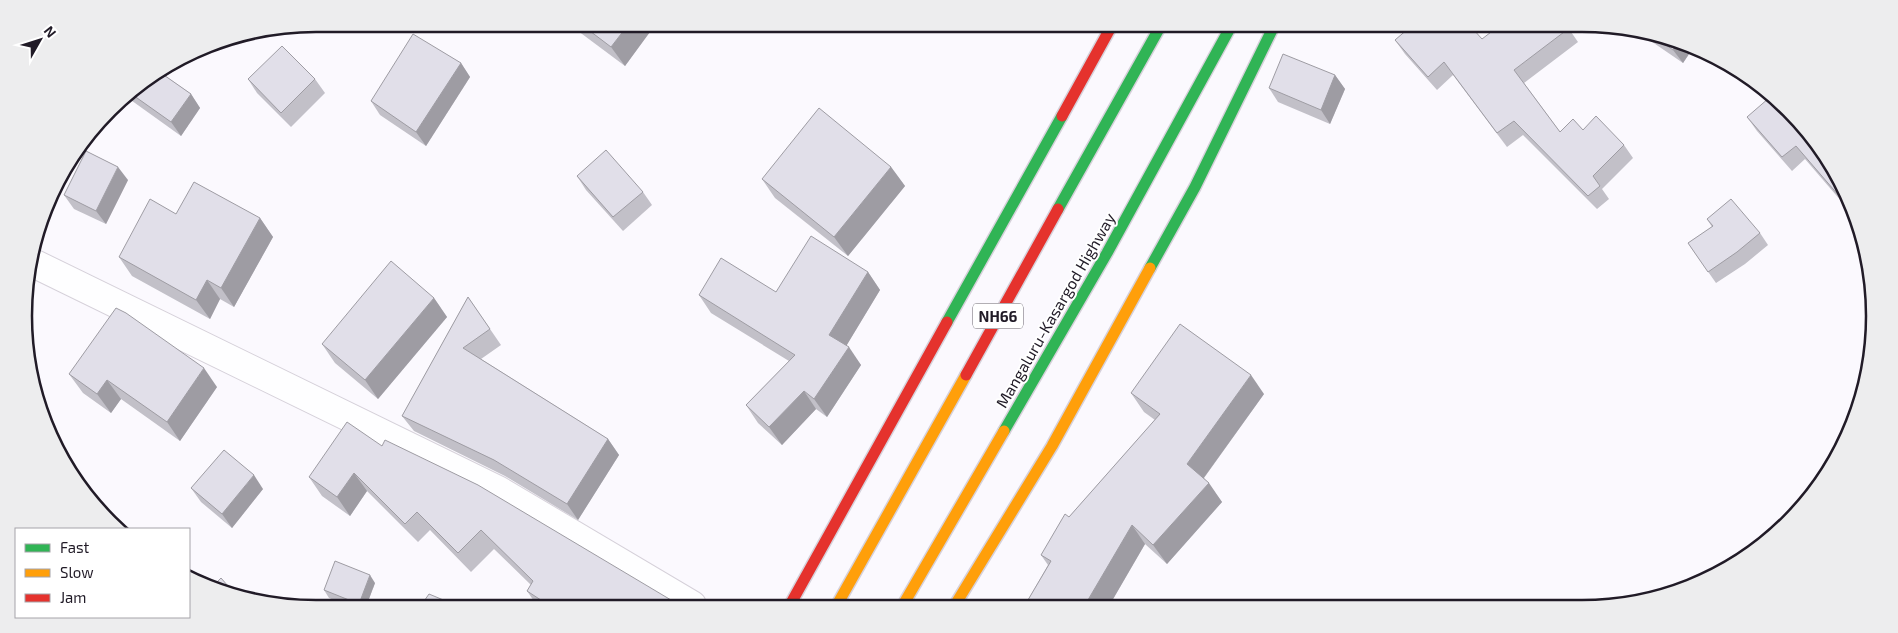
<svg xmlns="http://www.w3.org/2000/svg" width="1898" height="633" font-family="'Exo 2',sans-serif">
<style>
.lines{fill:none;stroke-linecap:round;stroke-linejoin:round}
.street-casing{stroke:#d6d1da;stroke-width:30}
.fast-casing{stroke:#d6d1da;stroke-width:14}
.slow-casing{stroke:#d6d1da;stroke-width:14}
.jam-casing{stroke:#d6d1da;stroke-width:14}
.street{stroke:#fefeff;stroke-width:28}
.fast{stroke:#30b455;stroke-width:11}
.slow{stroke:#ff9f0a;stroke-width:11}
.jam{stroke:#e5322d;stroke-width:11}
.wall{fill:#c2c0c8}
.shaded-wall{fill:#9e9ca3}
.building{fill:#e1dfe9;stroke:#9e9ca3}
.labels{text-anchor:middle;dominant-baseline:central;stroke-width:4;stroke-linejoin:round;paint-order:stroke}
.shield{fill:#fff;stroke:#645f68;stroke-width:1}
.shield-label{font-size:15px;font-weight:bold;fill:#211b27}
.street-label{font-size:16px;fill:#211b27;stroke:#fff}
.rim{fill:none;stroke:#211b27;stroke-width:2.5}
</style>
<rect width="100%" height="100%" fill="#fbf9fe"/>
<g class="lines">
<!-- street casing -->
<g class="street-casing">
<path id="street" d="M 31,262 L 498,490 L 692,605"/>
</g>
<!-- fast casing -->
<g class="fast-casing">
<g id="fast">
<path d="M 1058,209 L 1160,27"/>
<path d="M 1150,268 L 1195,187 L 1273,28"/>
<path d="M 947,322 L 1062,116"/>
<path d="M 1004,431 L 1107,253 L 1230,28"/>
</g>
</g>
<!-- slow casing -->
<g class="slow-casing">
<g id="slow">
<path d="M 837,605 L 966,375"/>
<path d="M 903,605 L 1004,431"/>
<path d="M 955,605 L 1052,446 L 1150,268"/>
</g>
</g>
<!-- jam casing -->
<g class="jam-casing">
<g id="jam">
<path d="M 1062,116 L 1111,27"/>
<path d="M 966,375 L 1058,209"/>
<path d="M 790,605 L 947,322"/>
</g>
</g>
<!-- street -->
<use href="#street" class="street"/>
<!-- fast -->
<use href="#fast" class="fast"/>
<!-- slow -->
<use href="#slow" class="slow"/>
<!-- jam -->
<use href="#jam" class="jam"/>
</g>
<!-- wall -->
<g class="wall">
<path d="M 570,25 L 655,25 L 625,66 Z"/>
<path d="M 1569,29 L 1578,42 L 1524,83 L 1560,132 L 1583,130 L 1624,145 L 1633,158 L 1602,189 L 1609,199 L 1597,209 L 1523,135 L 1507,147 L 1453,75 L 1437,90 L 1405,54 L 1395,40 L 1482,39 Z"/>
<path d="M 1640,30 L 1691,51 L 1683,63 L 1645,37 Z"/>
<path d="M 461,63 L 470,77 L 426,146 L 380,115 L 371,101 Z"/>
<path d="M 161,73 L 191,94 L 200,108 L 181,136 L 128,98 L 126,95 Z"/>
<path d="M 1335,75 L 1345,89 L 1330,124 L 1278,102 L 1269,88 Z"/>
<path d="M 248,79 L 315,79 L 325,93 L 291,127 L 257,93 Z"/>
<path d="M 1747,117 L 1825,154 L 1848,209 L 1805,159 L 1792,171 L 1757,131 Z"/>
<path d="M 891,167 L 905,186 L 848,256 L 775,198 L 762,179 Z"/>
<path d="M 577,176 L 643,192 L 652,205 L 623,231 L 586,190 Z"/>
<path d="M 128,180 L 106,224 L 74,209 L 64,195 Z"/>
<path d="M 176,214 L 260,218 L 273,237 L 234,307 L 220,299 L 210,319 L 132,276 L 119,257 Z"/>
<path d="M 1707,219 L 1760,233 L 1768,245 L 1745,264 L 1716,283 L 1688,243 L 1712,227 Z"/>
<path d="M 868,272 L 880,290 L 846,346 L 861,365 L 827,417 L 816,409 L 782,445 L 758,423 L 746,405 L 789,361 L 711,313 L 699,295 L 776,292 Z"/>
<path d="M 468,297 L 501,345 L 481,359 L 608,439 L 619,455 L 578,520 L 505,476 L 414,431 L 402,416 Z"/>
<path d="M 434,298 L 447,317 L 378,399 L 335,363 L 322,344 Z"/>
<path d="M 69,374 L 217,387 L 180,441 L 121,399 L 111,413 L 83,393 Z"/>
<path d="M 1131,393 L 1264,394 L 1204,478 L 1222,502 L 1167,564 L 1145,544 L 1109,606 L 1025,605 L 1048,565 L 1041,555 L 1069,517 L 1155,420 L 1144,412 Z"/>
<path d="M 382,446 L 671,600 L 685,605 L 536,604 L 527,591 L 531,585 L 494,549 L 471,572 L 430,530 L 418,542 L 367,491 L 350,516 L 322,496 L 309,477 Z"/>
<path d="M 191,488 L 263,489 L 232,528 L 201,502 Z"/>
<path d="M 375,583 L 367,604 L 344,604 L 329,598 L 324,590 Z"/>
</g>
<!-- shaded-wall -->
<g class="shaded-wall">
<path d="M 628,25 L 655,25 L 625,66 L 611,47 Z"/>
<path d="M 1676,45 L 1691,51 L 1683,63 L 1673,50 Z"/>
<path d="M 461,63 L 470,77 L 426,146 L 416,132 Z"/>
<path d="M 1335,75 L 1345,89 L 1330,124 L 1321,110 Z"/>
<path d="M 191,94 L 200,108 L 181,136 L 171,122 Z"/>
<path d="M 118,167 L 128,180 L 106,224 L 96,211 Z"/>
<path d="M 891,167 L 905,186 L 848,256 L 834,237 Z"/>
<path d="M 260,218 L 273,237 L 234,307 L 221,288 Z"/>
<path d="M 868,272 L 880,290 L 842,353 L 829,335 Z"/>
<path d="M 207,280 L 220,299 L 210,319 L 196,300 Z"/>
<path d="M 434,298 L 447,317 L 378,399 L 365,380 Z"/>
<path d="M 849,347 L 861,365 L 827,417 L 814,399 Z"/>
<path d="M 204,368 L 217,387 L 180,441 L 167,422 Z"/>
<path d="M 1251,375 L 1264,394 L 1200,483 L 1187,464 Z"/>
<path d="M 107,380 L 121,399 L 111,413 L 97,394 Z"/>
<path d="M 804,391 L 816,409 L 782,445 L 769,427 Z"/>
<path d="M 608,439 L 619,455 L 578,520 L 567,504 Z"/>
<path d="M 354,473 L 367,491 L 350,516 L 337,497 Z"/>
<path d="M 254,475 L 263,489 L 232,528 L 222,514 Z"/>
<path d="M 1209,483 L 1222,502 L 1167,564 L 1153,545 Z"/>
<path d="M 1132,525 L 1145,544 L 1109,606 L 1085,605 Z"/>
<path d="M 370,575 L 375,583 L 367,604 L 359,604 Z"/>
</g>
<!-- building -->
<g class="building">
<path d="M 582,25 L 628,25 L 611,47 Z"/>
<path d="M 1409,28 L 1473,29 L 1482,39 L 1495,29 L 1568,29 L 1514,70 L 1560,132 L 1573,119 L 1583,130 L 1596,116 L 1624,145 L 1593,176 L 1600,186 L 1588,196 L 1514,121 L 1497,133 L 1444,62 L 1428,77 L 1395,40 Z"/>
<path d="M 413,34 L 461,63 L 416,132 L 371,101 Z"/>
<path d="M 1652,35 L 1676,45 L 1673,50 Z"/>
<path d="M 282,46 L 315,79 L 281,113 L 248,79 Z"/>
<path d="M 1283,54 L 1335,75 L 1321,110 L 1269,88 Z"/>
<path d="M 161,73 L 191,94 L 171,122 L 130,93 Z"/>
<path d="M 1769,98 L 1825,154 L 1846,204 L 1796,146 L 1782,157 L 1747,117 Z"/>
<path d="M 819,108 L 891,167 L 834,237 L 762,179 Z"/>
<path d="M 606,150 L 643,192 L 613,217 L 577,176 Z"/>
<path d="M 86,151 L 118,167 L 96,211 L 64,195 Z"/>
<path d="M 194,182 L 260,218 L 221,288 L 207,280 L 196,300 L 119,257 L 150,199 L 176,214 Z"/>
<path d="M 1731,199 L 1760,233 L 1737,252 L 1708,272 L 1688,243 L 1713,226 L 1707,219 Z"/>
<path d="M 811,236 L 868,272 L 829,335 L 849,347 L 814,399 L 804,391 L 769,427 L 746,405 L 795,355 L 699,295 L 721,258 L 776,292 Z"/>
<path d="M 391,261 L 434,298 L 365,380 L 322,344 Z"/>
<path d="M 468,297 L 490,329 L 463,348 L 608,439 L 567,504 L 494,460 L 402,416 Z"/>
<path d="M 116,308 L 126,313 L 204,368 L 167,422 L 107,380 L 97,394 L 69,374 Z"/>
<path d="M 1180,324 L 1251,375 L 1187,464 L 1209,483 L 1153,545 L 1132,525 L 1085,605 L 1025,605 L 1051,561 L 1041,555 L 1065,514 L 1069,517 L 1160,414 L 1131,393 Z"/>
<path d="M 347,422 L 382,446 L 385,440 L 478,485 L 671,600 L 682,601 L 680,605 L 547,604 L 527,591 L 533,581 L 481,530 L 458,553 L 417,512 L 405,524 L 354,473 L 337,497 L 309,477 Z"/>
<path d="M 224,450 L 254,475 L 222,514 L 191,488 Z"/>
<path d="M 335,561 L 370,575 L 359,604 L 324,590 Z"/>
<path d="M 221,578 L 235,594 L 214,585 Z"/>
<path d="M 429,594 L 453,604 L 422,604 Z"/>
</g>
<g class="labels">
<!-- shield labels -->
<rect class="shield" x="973" y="303.5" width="50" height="25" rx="4"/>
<g class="shield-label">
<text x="998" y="316">NH66</text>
</g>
<!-- street labels -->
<g class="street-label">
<text transform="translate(1055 310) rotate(-60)">Mangaluru-Kasargod Highway</text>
</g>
</g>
<!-- crop -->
<path d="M0 0H1898V633H0ZM316 32H1582A284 284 0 0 1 1866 316V316A284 284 0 0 1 1582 600H316A284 284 0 0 1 32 316V316A284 284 0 0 1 316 32Z" fill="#ededee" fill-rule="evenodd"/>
<path class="rim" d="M316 32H1582A284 284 0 0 1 1866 316V316A284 284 0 0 1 1582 600H316A284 284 0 0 1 32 316V316A284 284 0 0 1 316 32Z"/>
<!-- legend -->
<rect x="15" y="528" width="175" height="90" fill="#ffffff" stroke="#a6a4a9"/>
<rect x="25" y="544" width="25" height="8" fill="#30b455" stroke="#a6a4a9"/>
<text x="60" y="553" font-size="15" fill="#211b27">Fast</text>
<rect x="25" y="569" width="25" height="8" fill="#ff9f0a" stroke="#a6a4a9"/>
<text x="60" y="578" font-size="15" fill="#211b27">Slow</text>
<rect x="25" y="594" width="25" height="8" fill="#e5322d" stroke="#a6a4a9"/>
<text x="60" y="603" font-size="15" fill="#211b27">Jam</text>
<!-- north arrow -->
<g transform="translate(40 40) rotate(51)" stroke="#ffffff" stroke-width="4" paint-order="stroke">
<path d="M0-4L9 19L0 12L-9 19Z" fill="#211b27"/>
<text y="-8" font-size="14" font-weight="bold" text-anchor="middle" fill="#211b27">N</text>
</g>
</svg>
